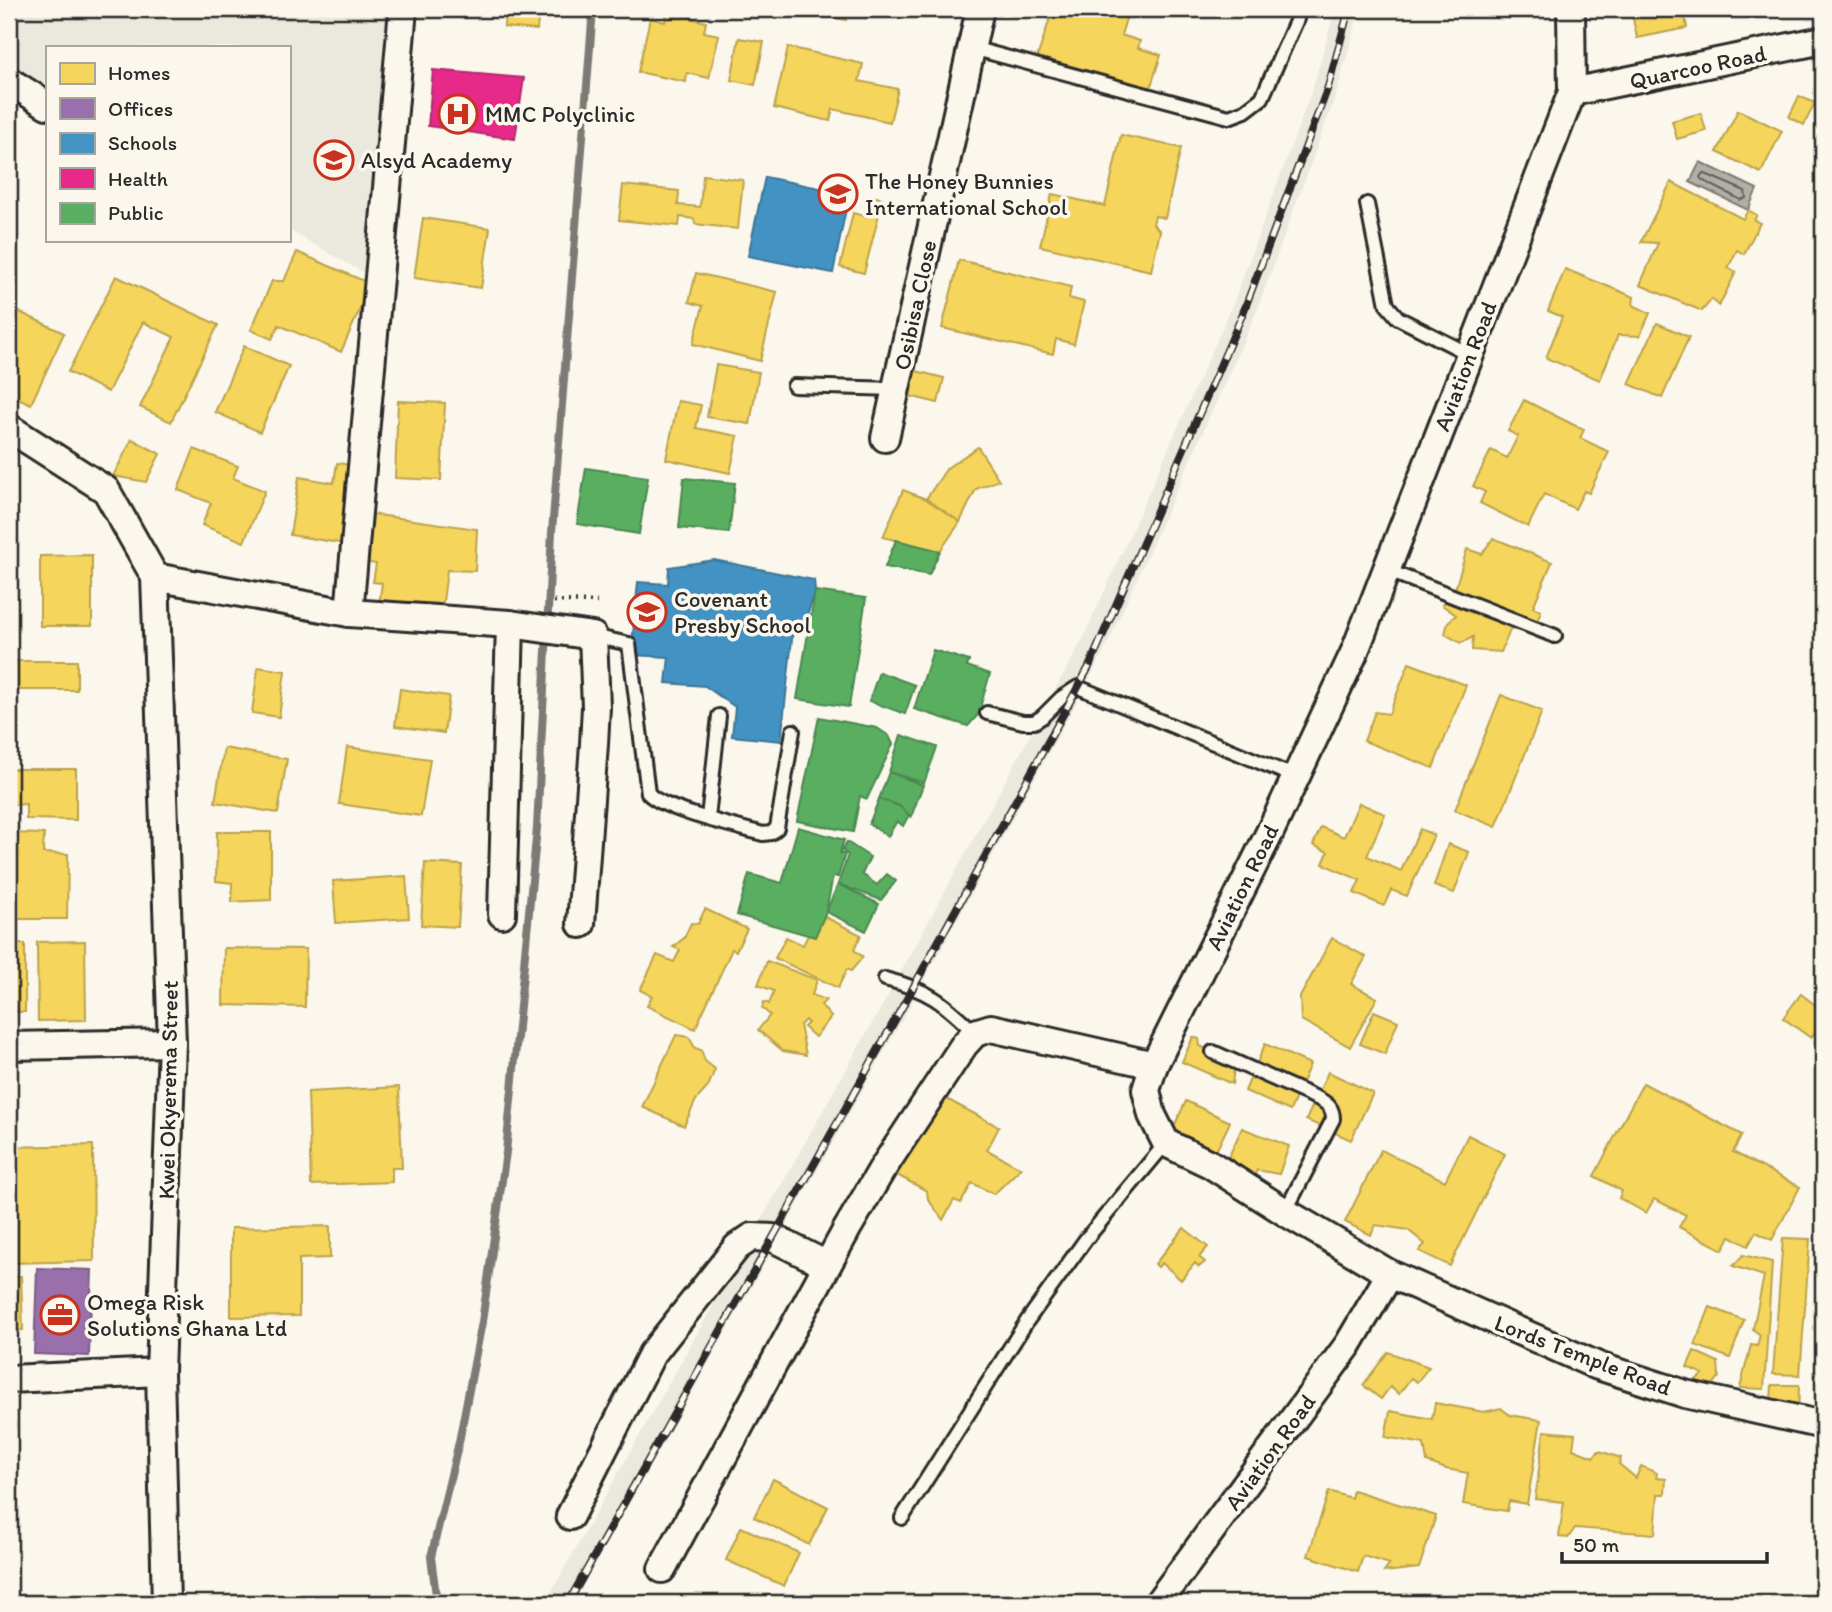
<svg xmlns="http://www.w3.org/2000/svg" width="1832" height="1612" font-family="Itim,sans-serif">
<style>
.built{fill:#ebe8de}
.water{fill:#b1afa7;stroke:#7b7a75;stroke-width:2}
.homes{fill:#f6d55c;stroke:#b9a24d;stroke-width:2}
.offices{fill:#9970ab;stroke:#785b85;stroke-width:2}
.schools{fill:#4393c3;stroke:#3c7495;stroke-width:2}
.health{fill:#e7298a;stroke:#af2a6e;stroke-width:2}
.public{fill:#5aae61;stroke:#4c8751;stroke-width:2}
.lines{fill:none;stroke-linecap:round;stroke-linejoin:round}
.shore{stroke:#61605d;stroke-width:2}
.stream{stroke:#7b7a75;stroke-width:8}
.lane-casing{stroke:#2b2b2b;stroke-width:18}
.street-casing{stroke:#2b2b2b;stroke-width:32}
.path{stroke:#2b2b2b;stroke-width:4.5;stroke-dasharray:2 5;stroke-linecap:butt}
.lane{stroke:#fbf7ec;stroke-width:12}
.street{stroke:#fbf7ec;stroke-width:26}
.rail-casing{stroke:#2b2b2b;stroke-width:8}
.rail{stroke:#fbf7ec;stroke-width:5;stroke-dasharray:16;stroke-linecap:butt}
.labels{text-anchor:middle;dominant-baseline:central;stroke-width:7;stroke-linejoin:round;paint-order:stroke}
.street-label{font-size:23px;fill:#2b2b2b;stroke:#fbf7ec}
.poi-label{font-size:23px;fill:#2b2b2b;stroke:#fbf7ec;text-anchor:start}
</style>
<rect width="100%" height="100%" fill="#fbf7ec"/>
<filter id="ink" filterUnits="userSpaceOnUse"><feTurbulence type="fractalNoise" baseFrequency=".0143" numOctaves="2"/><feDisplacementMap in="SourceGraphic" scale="14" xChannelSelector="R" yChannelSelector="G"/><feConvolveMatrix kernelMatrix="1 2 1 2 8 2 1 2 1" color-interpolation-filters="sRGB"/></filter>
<g filter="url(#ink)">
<!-- built -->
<g class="built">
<path d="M 9,9 L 390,9 L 371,277 L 289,230 L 289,47 L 47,47 L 47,90 L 9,68 Z"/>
<path d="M 1335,9 L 1360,9 L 1336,95 L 1256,313 L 1106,648 L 912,1002 L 573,1603 L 545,1603 L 891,990 L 1084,637 L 1233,304 L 1313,87 Z"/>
</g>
<!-- water -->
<path class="water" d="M 1700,162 L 1757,189 L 1748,210 L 1690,182 Z"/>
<!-- homes -->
<g class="homes">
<path d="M 505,9 L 539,9 L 537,30 L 504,27 Z"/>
<path d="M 668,9 L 692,11 L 690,18 L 706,22 L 704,32 L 719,35 L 709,78 L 687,73 L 686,82 L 638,72 L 650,18 L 665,22 Z"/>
<path d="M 796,9 L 848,9 L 846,20 Z"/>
<path d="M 1053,9 L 1129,9 L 1121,35 L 1140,41 L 1138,48 L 1161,55 L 1148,95 L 1036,61 Z"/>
<path d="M 1631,9 L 1684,9 L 1687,28 L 1637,38 Z"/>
<path d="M 739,38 L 764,42 L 755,85 L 731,80 Z"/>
<path d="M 788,47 L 863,64 L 859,81 L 898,89 L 890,122 L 833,109 L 830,121 L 774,108 Z"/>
<path d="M 1799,96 L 1815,103 L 1804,125 L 1789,117 Z"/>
<path d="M 1738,110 L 1782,131 L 1761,173 L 1717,152 Z"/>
<path d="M 1701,113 L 1706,131 L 1677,139 L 1672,121 Z"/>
<path d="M 1121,135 L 1181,148 L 1165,218 L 1155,216 L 1153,224 L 1160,231 L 1151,271 L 1040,246 L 1052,194 L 1105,206 Z"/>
<path d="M 703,175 L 743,180 L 738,229 L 695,224 L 694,219 L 680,217 L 679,226 L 619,220 L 623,185 L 679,191 L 678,205 L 700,207 Z"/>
<path d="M 1671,182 L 1743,219 L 1748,210 L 1757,215 L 1754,220 L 1760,223 L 1744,254 L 1737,250 L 1728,268 L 1736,272 L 1719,306 L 1712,299 L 1702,311 L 1640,285 L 1658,243 L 1641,242 Z"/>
<path d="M 872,196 L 883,199 L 864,273 L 840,267 L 853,213 L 867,217 Z"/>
<path d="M 423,218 L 490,228 L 481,288 L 414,278 Z"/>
<path d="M 297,252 L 371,284 L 341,352 L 279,325 L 272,339 L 251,330 L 272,281 L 284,281 Z"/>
<path d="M 959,260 L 1071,287 L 1069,298 L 1084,302 L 1074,344 L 1056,339 L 1053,354 L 942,328 Z"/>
<path d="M 1565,269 L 1634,297 L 1633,305 L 1650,313 L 1640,336 L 1618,335 L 1600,380 L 1546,358 L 1562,317 L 1548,311 Z"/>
<path d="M 696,273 L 777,292 L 760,361 L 693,344 L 703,306 L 689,302 Z"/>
<path d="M 116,276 L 218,325 L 171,422 L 140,407 L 174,337 L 143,322 L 108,392 L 68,372 Z"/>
<path d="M 11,308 L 64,333 L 31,404 L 9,394 Z"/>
<path d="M 1657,323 L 1689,337 L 1662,398 L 1629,384 Z"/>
<path d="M 244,346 L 289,366 L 260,432 L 215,412 Z"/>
<path d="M 716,365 L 759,372 L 750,424 L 707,417 Z"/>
<path d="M 912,370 L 944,378 L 938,403 L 905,395 Z"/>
<path d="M 1524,400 L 1584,430 L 1580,438 L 1609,452 L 1589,493 L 1584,491 L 1575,509 L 1544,494 L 1528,527 L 1480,503 L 1485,492 L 1473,486 L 1491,450 L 1507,458 L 1518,436 L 1508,431 Z"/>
<path d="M 398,401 L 445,403 L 441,480 L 395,478 Z"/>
<path d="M 678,401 L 701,405 L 696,428 L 738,436 L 730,473 L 666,459 Z"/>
<path d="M 132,439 L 160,454 L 146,482 L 113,476 Z"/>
<path d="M 978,447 L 999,480 L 976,489 L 960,522 L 926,499 L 947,468 Z"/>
<path d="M 194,449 L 238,466 L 233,478 L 265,491 L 244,542 L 202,525 L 211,503 L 178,490 Z"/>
<path d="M 337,463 L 359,466 L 346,544 L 290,535 L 299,477 L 334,483 Z"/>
<path d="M 903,490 L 926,499 L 960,522 L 940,551 L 883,537 Z"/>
<path d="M 364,513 L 477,529 L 475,571 L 447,570 L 441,618 L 378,611 L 382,583 L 373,582 L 376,564 L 364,562 Z"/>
<path d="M 1493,538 L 1552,562 L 1533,607 L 1541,611 L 1535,627 L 1515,618 L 1501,652 L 1472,650 L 1473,637 L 1461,643 L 1445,634 L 1448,622 L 1456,615 L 1442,605 L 1456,586 L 1467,549 L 1482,554 Z"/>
<path d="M 92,555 L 92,626 L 40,626 L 40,556 Z"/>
<rect x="14" y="661" width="63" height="29"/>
<path d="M 1409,663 L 1466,685 L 1433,768 L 1364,741 L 1375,712 L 1389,714 Z"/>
<path d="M 258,667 L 285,671 L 279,717 L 252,713 Z"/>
<path d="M 400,689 L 449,696 L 444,733 L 395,726 Z"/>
<path d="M 1501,695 L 1542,711 L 1496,827 L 1455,810 Z"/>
<path d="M 17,704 L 17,741 L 9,741 L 9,705 Z"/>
<path d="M 347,747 L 430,759 L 421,816 L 339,804 Z"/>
<path d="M 224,748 L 287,759 L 278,813 L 215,802 Z"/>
<path d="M 9,769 L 76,769 L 76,820 L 26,819 L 26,804 L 9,805 Z"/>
<path d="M 1359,803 L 1385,814 L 1367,856 L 1401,871 L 1420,829 L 1434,835 L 1407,896 L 1391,890 L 1384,906 L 1354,893 L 1360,880 L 1323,864 L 1328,852 L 1313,845 L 1321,827 L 1344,837 Z"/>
<path d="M 217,832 L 271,832 L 271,900 L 232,902 L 232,883 L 216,881 Z"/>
<path d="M 9,833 L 44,834 L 43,853 L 68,854 L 67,919 L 9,919 Z"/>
<path d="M 1448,844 L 1469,852 L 1454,893 L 1434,886 Z"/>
<path d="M 425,863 L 462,865 L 458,927 L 421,925 Z"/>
<path d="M 406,876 L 409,918 L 336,923 L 333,881 Z"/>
<path d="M 705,909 L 747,929 L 736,951 L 732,949 L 695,1029 L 647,1006 L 652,996 L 640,990 L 657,955 L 674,962 L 680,950 L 673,947 L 684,938 L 691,923 L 698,924 Z"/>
<path d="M 819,914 L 861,935 L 854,950 L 863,957 L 851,971 L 847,969 L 838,988 L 775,958 L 786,937 L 803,945 Z"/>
<path d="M 1332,938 L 1366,957 L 1351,984 L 1377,998 L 1350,1047 L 1301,1020 L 1300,997 Z"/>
<path d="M 85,941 L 86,1020 L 38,1021 L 37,942 Z"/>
<path d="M 9,944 L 25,944 L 25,1012 L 12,1012 L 12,1002 L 9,1002 Z"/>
<path d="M 224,948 L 306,949 L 305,1007 L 223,1005 Z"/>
<path d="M 767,961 L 817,980 L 812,995 L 826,1000 L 821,1005 L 831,1017 L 815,1037 L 804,1027 L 808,1023 L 805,1020 L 800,1025 L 806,1055 L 783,1051 L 758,1030 L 770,1015 L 762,1008 L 764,1002 L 769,1004 L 774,991 L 758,985 Z"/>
<path d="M 1801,994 L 1823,1011 L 1823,1021 L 1811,1038 L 1783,1018 Z"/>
<path d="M 1374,1011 L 1398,1021 L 1385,1054 L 1360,1044 Z"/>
<path d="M 676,1035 L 689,1037 L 695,1048 L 701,1050 L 705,1061 L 715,1069 L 708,1087 L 696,1100 L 684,1126 L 642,1107 Z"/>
<path d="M 1193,1037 L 1199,1039 L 1200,1046 L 1235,1061 L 1232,1084 L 1182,1062 Z"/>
<path d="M 1265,1044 L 1310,1064 L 1290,1111 L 1245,1091 Z"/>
<path d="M 1328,1072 L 1373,1093 L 1351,1140 L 1306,1120 Z"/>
<path d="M 1643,1083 L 1742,1135 L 1733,1152 L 1800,1187 L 1772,1240 L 1756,1232 L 1748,1246 L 1730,1236 L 1723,1250 L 1679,1227 L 1686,1215 L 1654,1199 L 1646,1213 L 1619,1198 L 1622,1191 L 1594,1176 Z"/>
<path d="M 399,1087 L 402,1168 L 392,1168 L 392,1182 L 311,1185 L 308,1092 Z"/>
<path d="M 939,1095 L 999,1127 L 987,1150 L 1021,1168 L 994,1194 L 972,1183 L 961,1203 L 954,1200 L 943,1220 L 928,1199 L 927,1191 L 897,1175 Z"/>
<path d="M 1186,1101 L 1230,1122 L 1210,1164 L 1166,1143 Z"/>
<path d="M 1242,1128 L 1289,1146 L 1279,1174 L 1257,1170 L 1253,1178 L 1222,1171 Z"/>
<path d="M 1468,1135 L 1505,1154 L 1450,1266 L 1419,1251 L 1425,1244 L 1408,1230 L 1376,1225 L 1371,1235 L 1345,1222 L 1381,1150 L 1445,1181 Z"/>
<path d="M 93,1145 L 94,1261 L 9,1263 L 9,1147 Z"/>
<path d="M 330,1226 L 330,1258 L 299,1259 L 299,1316 L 231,1317 L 231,1228 Z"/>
<path d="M 1184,1228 L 1208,1247 L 1199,1257 L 1205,1262 L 1199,1267 L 1195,1263 L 1181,1280 L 1162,1263 L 1158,1267 L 1155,1264 Z"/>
<path d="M 1783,1238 L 1810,1239 L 1800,1375 L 1773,1374 Z"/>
<path d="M 1743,1255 L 1772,1262 L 1764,1389 L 1740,1388 L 1751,1345 L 1757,1346 L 1760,1335 L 1753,1329 L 1764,1276 L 1733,1266 Z"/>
<path d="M 21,1276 L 23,1330 L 9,1331 L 9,1277 Z"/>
<path d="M 1710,1307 L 1744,1320 L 1730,1358 L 1695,1345 Z"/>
<path d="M 1694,1351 L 1718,1362 L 1719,1377 L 1699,1403 L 1686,1388 L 1703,1374 L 1687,1367 Z"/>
<path d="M 1388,1352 L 1429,1367 L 1417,1382 L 1411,1378 L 1399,1394 L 1390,1387 L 1381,1399 L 1363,1385 Z"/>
<path d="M 1772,1385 L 1799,1385 L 1798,1419 L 1770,1418 Z"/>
<path d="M 1435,1403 L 1484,1412 L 1501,1408 L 1510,1415 L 1541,1420 L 1527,1504 L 1509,1501 L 1507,1511 L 1463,1504 L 1468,1473 L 1446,1469 L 1427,1462 L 1424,1444 L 1385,1437 L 1390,1411 L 1432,1419 Z"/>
<path d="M 1544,1431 L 1575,1434 L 1573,1449 L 1593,1457 L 1599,1451 L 1621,1458 L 1619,1464 L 1636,1478 L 1641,1466 L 1657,1473 L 1656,1478 L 1666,1479 L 1665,1494 L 1658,1494 L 1655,1534 L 1575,1528 L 1568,1538 L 1559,1537 L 1564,1502 L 1535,1499 Z"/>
<path d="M 773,1479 L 828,1507 L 809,1545 L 754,1517 Z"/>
<path d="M 1353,1490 L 1436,1516 L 1419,1568 L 1384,1572 L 1390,1564 L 1363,1556 L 1358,1572 L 1308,1556 L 1329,1491 L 1351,1498 Z"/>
<path d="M 741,1527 L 799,1553 L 784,1586 L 726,1560 Z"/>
</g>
<!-- offices -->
<path class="offices" d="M 37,1268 L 92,1270 L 89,1356 L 34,1354 Z"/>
<!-- schools -->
<g class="schools">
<path d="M 765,177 L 849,194 L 833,273 L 748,256 Z"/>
<path d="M 714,560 L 814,580 L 815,591 L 804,626 L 793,630 L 781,741 L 732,736 L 735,707 L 705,686 L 666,683 L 669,657 L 631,655 L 638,582 L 668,584 L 669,567 Z"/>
</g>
<!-- health -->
<path class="health" d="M 433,70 L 524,78 L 515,139 L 428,126 Z"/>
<!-- public -->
<g class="public">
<path d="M 586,468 L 648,477 L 639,534 L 577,524 Z"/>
<path d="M 684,478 L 735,483 L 729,533 L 679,528 Z"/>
<path d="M 896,540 L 940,551 L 929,575 L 885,567 Z"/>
<path d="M 815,591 L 866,598 L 849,707 L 797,699 Z"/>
<path d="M 933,650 L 969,661 L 967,666 L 990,674 L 981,704 L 983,709 L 968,726 L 914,709 Z"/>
<path d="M 879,672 L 915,685 L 905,714 L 869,701 Z"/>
<path d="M 819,717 L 877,728 L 889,736 L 893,744 L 867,799 L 860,796 L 853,832 L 797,821 Z"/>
<path d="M 901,735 L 937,747 L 924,783 L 889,772 Z"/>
<path d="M 889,772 L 923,785 L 911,817 L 899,806 L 879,799 Z"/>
<path d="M 879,799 L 899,806 L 909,815 L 903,826 L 897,821 L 888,836 L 869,824 Z"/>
<path d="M 798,827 L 844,840 L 840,853 L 845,854 L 838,877 L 833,876 L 826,912 L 815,937 L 737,915 L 749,874 L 782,883 Z"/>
<path d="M 847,842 L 870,857 L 862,874 L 877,885 L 887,874 L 896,881 L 881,900 L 838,884 L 848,855 L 842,850 Z"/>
<path d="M 838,884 L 879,904 L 866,931 L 826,912 Z"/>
</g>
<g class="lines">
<!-- shore -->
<path class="shore" d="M 1703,173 L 1745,191 L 1746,198 L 1741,200 L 1702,180 L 1700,177 Z"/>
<!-- stream -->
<path class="stream" d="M 437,1603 L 431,1557 L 459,1442 L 482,1322 L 506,1152 L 537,828 L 552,532 L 593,9"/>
<!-- lane casing -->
<g class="lane-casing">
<g id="lane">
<path d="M 972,48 L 1229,117 L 1245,111 L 1262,98 L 1297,19"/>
<path d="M 1367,204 L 1387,305 L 1398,318 L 1469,354"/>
<path d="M 794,386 L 896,389"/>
<path d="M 1386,570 L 1555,636"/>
<path d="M 593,636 L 629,644 L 648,793 C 662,810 739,827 763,834 L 771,833 L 777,828 L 793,731"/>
<path d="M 987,713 L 1023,722 L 1034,722 L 1042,717 L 1061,698 L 1078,687 L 1296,777"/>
<path d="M 708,818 L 719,716"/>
<path d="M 885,979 C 929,990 943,1002 975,1033"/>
<path d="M 1213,1052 L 1319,1099 C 1328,1104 1333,1108 1333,1119 L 1285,1212"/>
<path d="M 902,1518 L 1027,1321 L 1086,1239 L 1166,1143"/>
</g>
</g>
<!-- street casing -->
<g class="street-casing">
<g id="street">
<path d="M 1571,9 L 1572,92 L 1355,651 L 1271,830 L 1154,1065 L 1146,1090 L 1152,1115 L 1166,1143 L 1210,1164 L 1285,1212 L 1390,1274 L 1598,1366 L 1685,1394 L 1823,1425"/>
<path d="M 9,81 L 47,105"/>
<path d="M 1572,92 L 1823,40"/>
<path d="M 9,428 L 106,490 L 155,577 L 172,1043 L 160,1372 L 166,1603"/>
<path d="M 885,438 L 980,9"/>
<path d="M 155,577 L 349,613 L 510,624 L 593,636 L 596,707 L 594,744 L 581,924"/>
<path d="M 349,613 L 403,9"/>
<path d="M 502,914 L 510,624"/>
<path d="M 9,1046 L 172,1043"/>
<path d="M 9,1379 L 160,1372"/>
<path d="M 570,1516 L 652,1354 L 737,1247 L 752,1237 L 773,1238 L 827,1265"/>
<path d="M 662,1569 L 847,1229 L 881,1171 L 964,1045 L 975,1033 L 991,1028 L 1154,1065"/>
<path d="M 1158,1603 L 1348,1345 L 1390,1274"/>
</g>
</g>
<!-- path -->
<path class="path" d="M 554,601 L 597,602"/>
<!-- lane -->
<use href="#lane" class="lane"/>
<!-- street -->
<use href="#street" class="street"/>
<!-- rail casing -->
<g class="rail-casing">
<path id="rail" d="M 568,1603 L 914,986 L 1089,667 L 1243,313 L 1328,87 L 1349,9"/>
</g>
<!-- rail -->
<use href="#rail" class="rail"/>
</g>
</g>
<!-- icons -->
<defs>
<g id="hospital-ring" transform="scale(2.0125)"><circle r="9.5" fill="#fbf7ec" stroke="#c8321e" stroke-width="1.5"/><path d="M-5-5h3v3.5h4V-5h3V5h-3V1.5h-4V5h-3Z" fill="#c8321e"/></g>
<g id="school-ring" transform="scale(2.0125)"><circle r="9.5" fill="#fbf7ec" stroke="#c8321e" stroke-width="1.5"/><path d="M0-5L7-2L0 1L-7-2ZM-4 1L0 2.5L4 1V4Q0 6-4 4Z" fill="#c8321e"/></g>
<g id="office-ring" transform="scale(2.0125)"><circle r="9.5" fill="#fbf7ec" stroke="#c8321e" stroke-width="1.5"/><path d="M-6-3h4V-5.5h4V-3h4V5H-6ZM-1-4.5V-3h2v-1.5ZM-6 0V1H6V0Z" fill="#c8321e"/></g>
</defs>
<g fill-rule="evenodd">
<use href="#hospital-ring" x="458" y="114"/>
<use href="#school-ring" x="334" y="160"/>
<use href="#school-ring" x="838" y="194"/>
<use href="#school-ring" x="647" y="612"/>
<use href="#office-ring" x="60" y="1315"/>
</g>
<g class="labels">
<!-- street labels -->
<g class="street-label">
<text transform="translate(1698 67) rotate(-12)">Quarcoo Road</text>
<text transform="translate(915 305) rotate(-78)">Osibisa Close</text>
<text transform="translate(1465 366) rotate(-69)">Aviation Road</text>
<text transform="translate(1242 887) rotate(-64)">Aviation Road</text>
<text transform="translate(168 1090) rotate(-89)">Kwei Okyerema Street</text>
<text transform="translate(1583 1355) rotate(21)">Lords Temple Road</text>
<text transform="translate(1270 1452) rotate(-54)">Aviation Road</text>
</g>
<!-- poi labels -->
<g class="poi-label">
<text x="485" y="114">MMC Polyclinic</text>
<text x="361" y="160">Alsyd Academy</text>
<text x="865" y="181">The Honey Bunnies<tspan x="865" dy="26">International School</tspan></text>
<text x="674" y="599">Covenant<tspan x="674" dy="26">Presby School</tspan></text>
<text x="87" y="1302">Omega Risk<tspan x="87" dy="26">Solutions Ghana Ltd</tspan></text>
</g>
</g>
<!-- margin -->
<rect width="1832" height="1612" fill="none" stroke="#fbf7ec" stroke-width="35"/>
<rect x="18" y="18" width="1797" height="1577" fill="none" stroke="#2b2b2b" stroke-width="2.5" filter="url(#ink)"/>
<!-- legend -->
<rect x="46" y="46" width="245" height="196" fill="#fbf7ec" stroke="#a8a59f" stroke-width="2"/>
<rect x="60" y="63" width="35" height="21" fill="#f6d55c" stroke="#a8a59f" stroke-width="2"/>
<text x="108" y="80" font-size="21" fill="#2b2b2b">Homes</text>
<rect x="60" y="98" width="35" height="21" fill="#9970ab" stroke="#a8a59f" stroke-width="2"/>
<text x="108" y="116" font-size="21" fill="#2b2b2b">Offices</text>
<rect x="60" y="133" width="35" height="21" fill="#4393c3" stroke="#a8a59f" stroke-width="2"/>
<text x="108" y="150" font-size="21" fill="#2b2b2b">Schools</text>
<rect x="60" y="168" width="35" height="21" fill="#e7298a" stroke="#a8a59f" stroke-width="2"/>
<text x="108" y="186" font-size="21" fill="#2b2b2b">Health</text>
<rect x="60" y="203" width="35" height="21" fill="#5aae61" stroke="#a8a59f" stroke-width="2"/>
<text x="108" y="220" font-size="21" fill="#2b2b2b">Public</text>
<!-- scale -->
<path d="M1562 1552v10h205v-10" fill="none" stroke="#2b2b2b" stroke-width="3.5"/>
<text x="1573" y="1552" font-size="21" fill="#2b2b2b" stroke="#fbf7ec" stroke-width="5" paint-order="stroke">50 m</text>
</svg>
